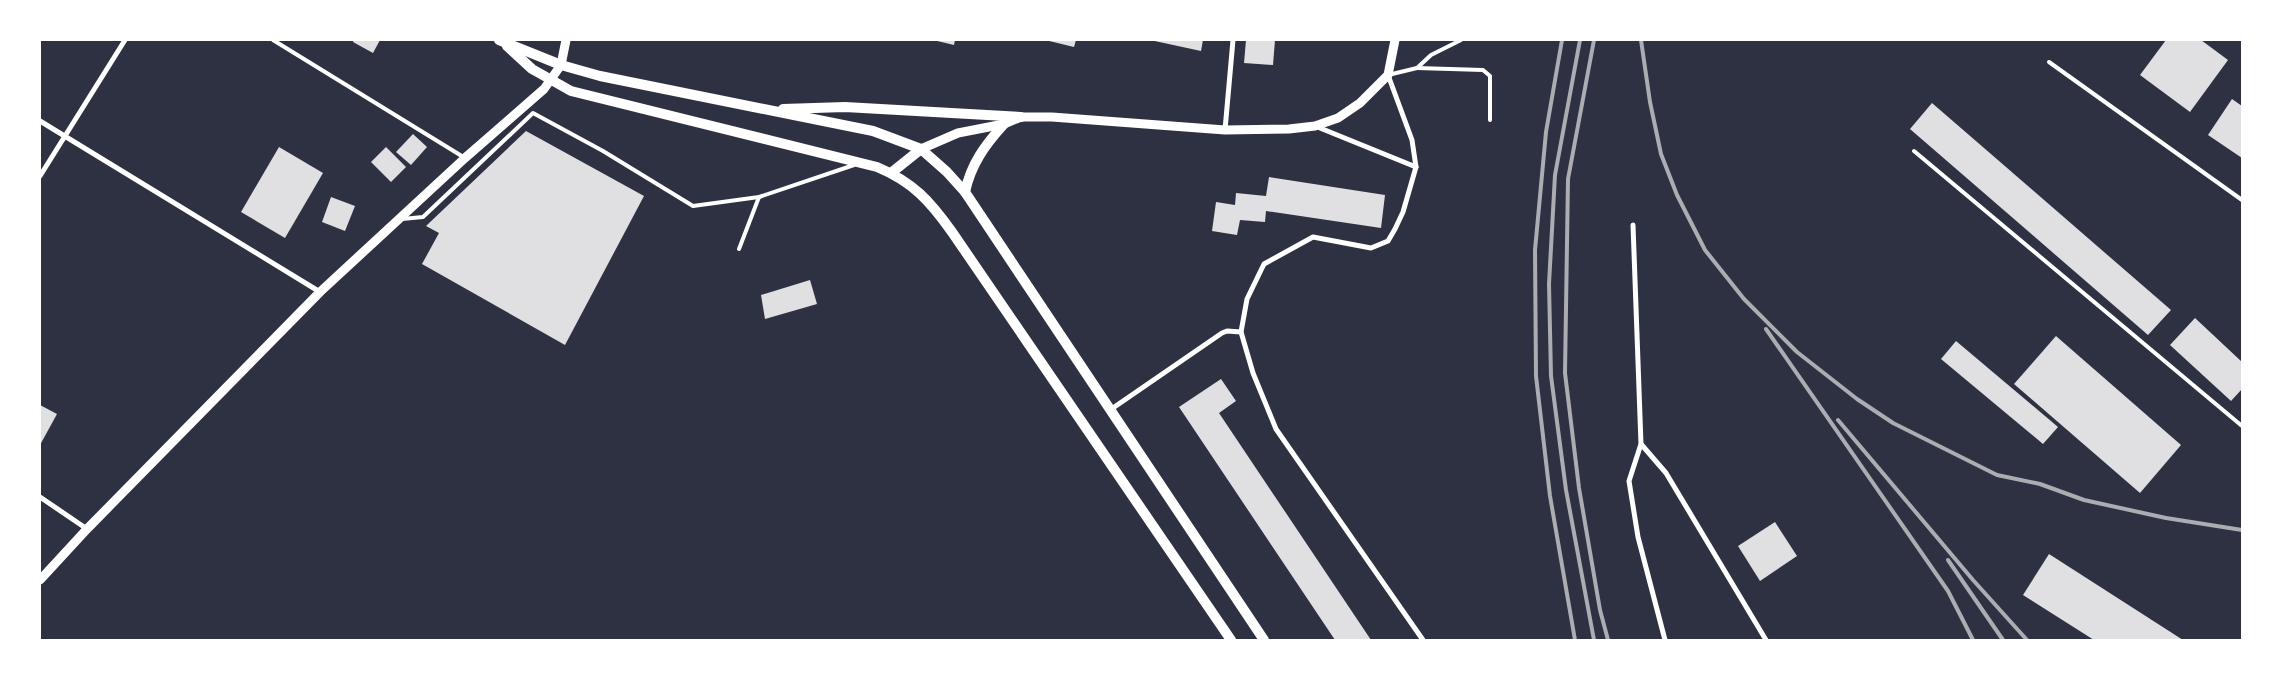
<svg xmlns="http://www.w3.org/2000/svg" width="2282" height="680" font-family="Ubuntu,sans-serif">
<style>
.building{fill:#e0e0e3}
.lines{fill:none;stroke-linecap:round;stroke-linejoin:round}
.service{stroke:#fff;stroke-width:4}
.minor{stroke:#fff;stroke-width:5}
.tertiary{stroke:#fff;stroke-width:9}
.secondary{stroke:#fff;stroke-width:10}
.rail{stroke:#abadb3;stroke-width:4}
</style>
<rect width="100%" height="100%" fill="#2d3142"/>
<!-- building -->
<g class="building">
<path d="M 354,40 L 380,40 L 373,53 L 353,42 Z"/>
<path d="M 933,40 L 955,40 L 954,45 Z"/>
<path d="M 1045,40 L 1076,40 L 1074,47 Z"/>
<path d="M 1150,40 L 1203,40 L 1201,51 Z"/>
<path d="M 1246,40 L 1275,40 L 1273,65 L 1244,63 Z"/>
<path d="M 2166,40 L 2201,40 L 2228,60 L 2190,112 L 2140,75 Z"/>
<path d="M 2232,99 L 2242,106 L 2242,158 L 2208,135 Z"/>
<path d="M 1932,103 L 2171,310 L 2148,335 L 1910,129 Z"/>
<path d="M 526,131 L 644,196 L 565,345 L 422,264 L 439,233 L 426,226 Z"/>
<path d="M 413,134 L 427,147 L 411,165 L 396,152 Z"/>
<path d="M 279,147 L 323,173 L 285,238 L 241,212 Z"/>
<path d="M 386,147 L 406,167 L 391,182 L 371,162 Z"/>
<path d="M 1269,177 L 1385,195 L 1381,228 L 1266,211 L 1265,222 L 1240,220 L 1237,235 L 1212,231 L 1216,202 L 1235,205 L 1236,193 L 1266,196 Z"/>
<path d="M 331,197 L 355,206 L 345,231 L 322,222 Z"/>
<path d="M 810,280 L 817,304 L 765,319 L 761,295 Z"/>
<path d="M 2195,318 L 2242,362 L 2242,389 L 2231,401 L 2170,345 Z"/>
<path d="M 2056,336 L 2181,445 L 2140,493 L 2014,384 Z"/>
<path d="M 1956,341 L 2058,427 L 2043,444 L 1941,359 Z"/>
<path d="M 1221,379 L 1236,401 L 1219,413 L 1371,640 L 1335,640 L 1179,407 Z"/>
<path d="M 40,405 L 57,414 L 40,445 Z"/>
<path d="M 1775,522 L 1797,556 L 1760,581 L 1738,546 Z"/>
<path d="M 2049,554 L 2183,640 L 2094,640 L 2023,595 Z"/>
</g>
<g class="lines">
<!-- service -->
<g class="service">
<path d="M 273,40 L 465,158"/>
<path d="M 2049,62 L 2242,200"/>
<path d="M 1417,68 L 1483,70 L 1490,76 L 1490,120"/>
<path d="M 1388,75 L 1417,68 L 1431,55 L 1461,40"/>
<path d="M 1914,151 L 2242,426"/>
<path d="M 402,219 L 423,217 L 533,113 L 603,151 L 693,206 L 759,197"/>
<path d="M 739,249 L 759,197 L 854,165"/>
</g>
<!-- minor -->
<g class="minor">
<path d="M 1388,75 L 1412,140 L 1416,167 L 1403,212 L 1395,229 L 1388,241 L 1371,248 L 1313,237 L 1264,264 L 1247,299 L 1241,332 L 1253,373 L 1276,429 L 1423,640"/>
<path d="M 40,121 L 320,292"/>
<path d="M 1315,126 L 1416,167"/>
<path d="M 1225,130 L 1233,40"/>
<path d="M 40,176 L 125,40"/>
<path d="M 1633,225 L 1641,444 L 1666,473 L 1766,640"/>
<path d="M 1110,410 L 1222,333 L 1227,331 L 1241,332"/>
<path d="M 1641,444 L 1629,481 L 1638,537 L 1665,640"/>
<path d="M 40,497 L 87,529"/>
</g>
<!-- tertiary -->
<g class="tertiary">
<path d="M 921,149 L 958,133 L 1004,124 L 1021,117 L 1052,117 L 1225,130 L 1289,129 L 1315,126 L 1338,118 L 1360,103 L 1388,75 L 1395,40"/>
<path d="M 40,580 L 87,529 L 320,292 L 465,158 L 544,89 L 561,65 L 566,40"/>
</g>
<!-- secondary -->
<g class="secondary">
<path d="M 499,40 L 561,65 L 600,76 L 873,131 L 921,149 L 947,172 L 965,192 L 1264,640"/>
<path d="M 507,46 L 532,69 L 571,91 L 877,167 C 913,182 930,201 952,232 L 1231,640"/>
<path d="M 783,109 L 845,107 L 1021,117"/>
<path d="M 891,173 L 921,149"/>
<path d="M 965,192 C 971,164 985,145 1004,124"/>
</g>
<!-- rail -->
<g class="rail">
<path d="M 1562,40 L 1546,132 L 1535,250 L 1536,376 L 1550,496 L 1575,640"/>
<path d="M 1580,40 L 1555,175 L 1549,284 L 1551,376 L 1566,490 L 1594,640"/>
<path d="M 1594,40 L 1568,179 L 1565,373 L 1579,488 L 1600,610 L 1608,640"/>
<path d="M 1641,40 L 1650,102 L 1661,154 L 1677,195 L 1705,250 L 1744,299 L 1797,352 L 1857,399 L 1893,423 L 1997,475 L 2040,484 L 2084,500 L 2166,518 L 2242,530"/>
<path d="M 1766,329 L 1948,591 L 1973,640"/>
<path d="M 1838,420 L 1973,580 L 2027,640"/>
<path d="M 1948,560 L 2003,640"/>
</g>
</g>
<!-- border -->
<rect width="2282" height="680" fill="none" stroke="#ffffff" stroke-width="82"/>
</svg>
